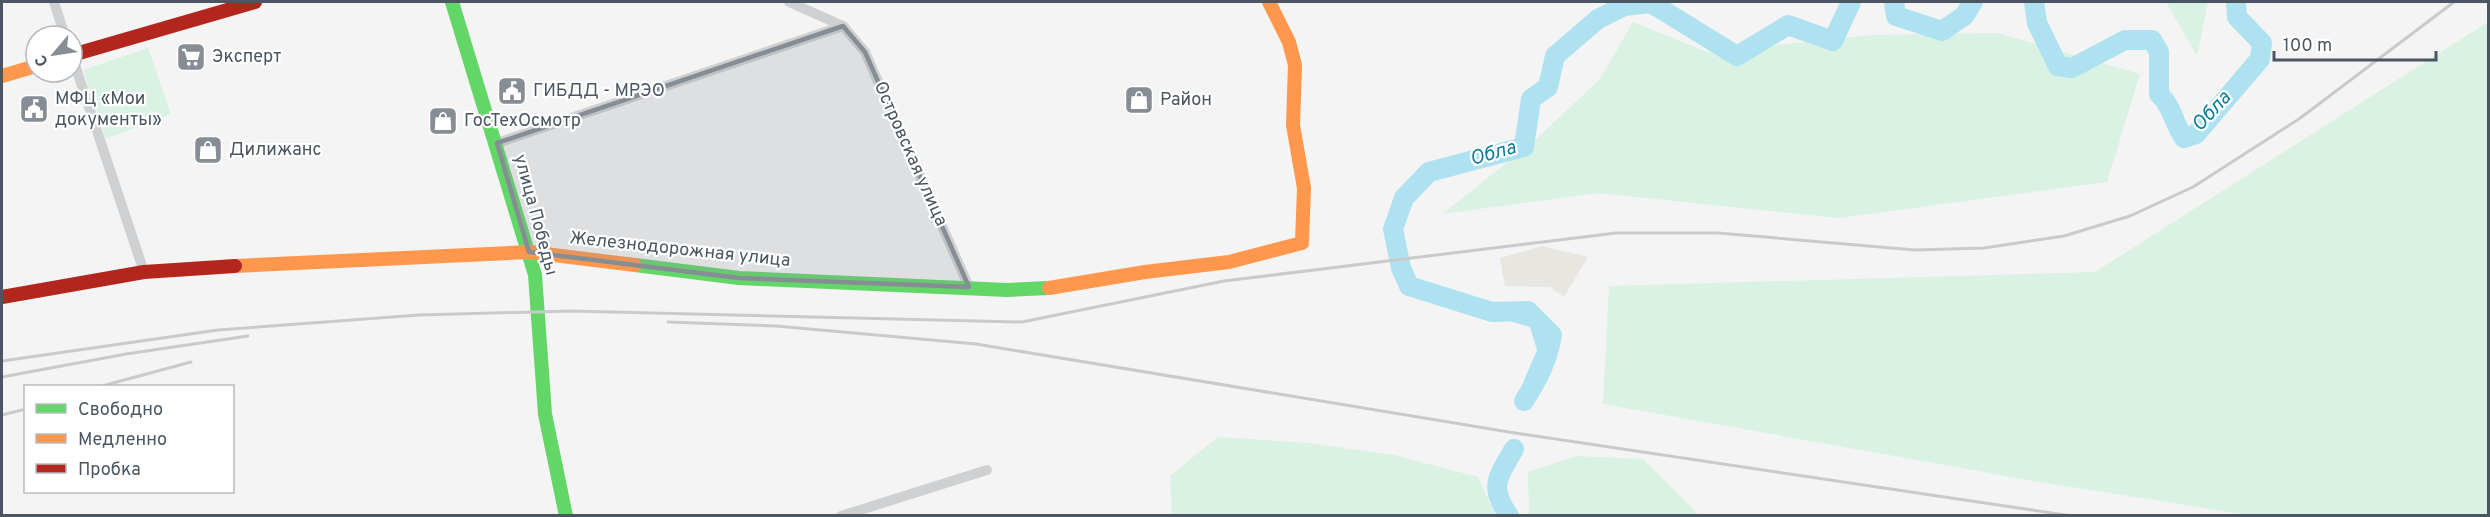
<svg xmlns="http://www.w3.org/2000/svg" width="2490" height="517" font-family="Overpass,sans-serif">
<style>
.green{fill:#d9f2e3}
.sand{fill:#e7e6e1}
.water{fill:#aee2f0}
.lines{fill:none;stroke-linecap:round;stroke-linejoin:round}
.river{stroke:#aee2f0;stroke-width:20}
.street{stroke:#ced0d2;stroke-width:10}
.fast{stroke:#63d668;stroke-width:14}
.slow{stroke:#ff974d;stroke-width:14}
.jam{stroke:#b3261e;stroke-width:14}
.rail{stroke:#c9cacc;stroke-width:3}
.marked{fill:#868d94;fill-opacity:0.2;stroke:#868d94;stroke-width:4.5;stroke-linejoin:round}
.labels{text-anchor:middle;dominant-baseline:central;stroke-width:4.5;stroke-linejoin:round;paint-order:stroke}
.poi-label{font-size:18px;fill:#4a5661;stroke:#fff;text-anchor:start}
.street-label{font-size:18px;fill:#4a5661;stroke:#fff}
.water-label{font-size:20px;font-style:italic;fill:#0c7c9b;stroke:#fff}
</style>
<rect width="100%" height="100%" fill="#f4f4f4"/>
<!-- green -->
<g class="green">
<path d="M 2166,2 L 2208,2 L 2197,56 Z"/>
<path d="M 1633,22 L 1707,52 L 1871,35 L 1997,33 L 2140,74 L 2107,182 L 1839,218 L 1598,193 L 1442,214 L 1532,143 L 1600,79 Z"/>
<path d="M 2488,22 L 2488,515 L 2249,515 L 2040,482 L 1603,404 L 1609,286 L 2095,272 Z"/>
<path d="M 148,48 L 171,114 L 106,139 L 83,70 Z"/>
<path d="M 1218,437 L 1308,443 L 1394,455 L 1478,477 L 1495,515 L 1172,515 L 1170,476 Z"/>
<path d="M 1577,456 L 1643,459 L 1699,515 L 1529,515 L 1528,472 Z"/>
</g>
<!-- sand -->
<path class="sand" d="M 1542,246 L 1588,257 L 1564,297 L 1550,287 L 1505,286 L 1500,258 Z"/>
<!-- water -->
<path class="water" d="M 1409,286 L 1492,312 L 1528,311 L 1552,335 C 1548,360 1538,379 1524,401 L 1520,397 L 1525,378 L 1537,350 L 1530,327 L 1453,305 L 1432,303 L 1401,291 Z"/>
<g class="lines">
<!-- river -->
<g class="river">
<path d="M 1894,2 L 1896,16 L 1942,31 L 1964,16 L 1973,2"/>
<path d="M 2034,2 L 2037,23 L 2058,66 L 2072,68 L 2125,40 L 2152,40 L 2159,52 L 2159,94 C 2174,109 2172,121 2184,138 L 2196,134 L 2260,59 L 2262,43 L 2237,17 L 2236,2"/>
<path d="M 1524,401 C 1538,379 1548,360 1552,335 L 1528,311 L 1492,312 L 1409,286 L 1401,268 L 1393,229 L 1404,198 L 1429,172 L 1524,147 L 1531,99 L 1548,87 L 1555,56 L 1598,19 L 1624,6 L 1651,3 L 1737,56 L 1788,25 L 1833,41 L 1851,2"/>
<path d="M 1509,516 C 1488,486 1498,477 1514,449"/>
</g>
<!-- street -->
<g class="street">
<path d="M 54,2 L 65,36"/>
<path d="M 789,2 L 843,26 L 865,52 L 969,287"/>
<path d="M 72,56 L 144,272"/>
<path d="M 497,143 L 843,26"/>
<path d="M 841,516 L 987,470"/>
</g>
<!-- fast -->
<g class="fast">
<path d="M 452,2 L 535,275 L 545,414 L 566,516"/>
<path d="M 635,265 L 739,278 L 1007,290 L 1049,288"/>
</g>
<!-- slow -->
<g class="slow">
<path d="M 2,76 L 36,66"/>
<path d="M 235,266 L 529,252 L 635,265"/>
<path d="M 1049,288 L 1145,272 L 1229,262 L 1302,243 L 1304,188 L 1293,125 L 1295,65 L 1289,42 L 1269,2"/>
</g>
<!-- jam -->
<g class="jam">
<path d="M 72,55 L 255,2"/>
<path d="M 2,297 L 144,272 L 235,266"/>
</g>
<!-- rail -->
<g class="rail">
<path d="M 668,322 L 776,326 L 976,344 L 1515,433 L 2072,516"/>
<path d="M 2,361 L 218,330 L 419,315 L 571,311 L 1022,322 L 1224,281 L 1616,233 L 1718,233 L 1915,250 L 1984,248 L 2064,236 L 2130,216 L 2193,187 L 2299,119 L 2454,2"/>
<path d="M 2,377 L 126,354 L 248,336"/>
<path d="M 102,386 L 191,362"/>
<path d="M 2,415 L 26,409"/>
</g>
</g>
<!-- marked area -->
<path class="marked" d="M 843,26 L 865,52 L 969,287 L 739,278 L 529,252 L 497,143 Z"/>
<!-- icons -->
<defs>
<g id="supermarket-square" transform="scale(1.5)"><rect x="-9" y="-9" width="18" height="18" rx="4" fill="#868d94" stroke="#fff"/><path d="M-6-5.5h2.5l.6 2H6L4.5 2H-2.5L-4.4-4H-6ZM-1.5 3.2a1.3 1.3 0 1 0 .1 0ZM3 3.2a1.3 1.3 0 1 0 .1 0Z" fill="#fff"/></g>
<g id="civic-square" transform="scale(1.5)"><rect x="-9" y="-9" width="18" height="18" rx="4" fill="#868d94" stroke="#fff"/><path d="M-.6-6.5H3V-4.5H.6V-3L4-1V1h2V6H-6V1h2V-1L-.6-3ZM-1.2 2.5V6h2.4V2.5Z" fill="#fff"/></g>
<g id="shop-square" transform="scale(1.5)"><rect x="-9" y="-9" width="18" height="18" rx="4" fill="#868d94" stroke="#fff"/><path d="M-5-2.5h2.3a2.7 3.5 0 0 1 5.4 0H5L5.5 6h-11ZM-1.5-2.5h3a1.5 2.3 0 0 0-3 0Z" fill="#fff"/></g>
</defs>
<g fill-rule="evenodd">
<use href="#supermarket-square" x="191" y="57"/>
<use href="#civic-square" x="512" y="91"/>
<use href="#shop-square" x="1139" y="100"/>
<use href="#civic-square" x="34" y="109"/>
<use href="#shop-square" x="443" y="121"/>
<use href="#shop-square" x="208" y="150"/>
</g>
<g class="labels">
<!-- poi labels -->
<g class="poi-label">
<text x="212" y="57">Эксперт</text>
<text x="533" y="91">ГИБДД - МРЭО</text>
<text x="55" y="99">МФЦ «Мои<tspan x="55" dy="21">документы»</tspan></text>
<text x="1160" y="100">Район</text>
<text x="464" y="121">ГосТехОсмотр</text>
<text x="229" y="150">Дилижанс</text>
</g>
<!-- street labels -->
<g class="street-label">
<text transform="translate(910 154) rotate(66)">Островская улица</text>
<text transform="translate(535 215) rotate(75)">улица Победы</text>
<text transform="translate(680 250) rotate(6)">Железнодорожная улица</text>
</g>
<!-- water labels -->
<g class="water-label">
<text transform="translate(2212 112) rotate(-47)">Обла</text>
<text transform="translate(1493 154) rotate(-16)">Обла</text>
</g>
</g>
<!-- border -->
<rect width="2490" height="517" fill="none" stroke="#4a5661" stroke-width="6"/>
<!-- legend -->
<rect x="24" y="385" width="210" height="108" fill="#ffffff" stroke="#b7bbc0" stroke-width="1.5"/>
<rect x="36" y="404" width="30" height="9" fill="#63d668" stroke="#b7bbc0" stroke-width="1.5"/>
<text x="78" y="415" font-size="18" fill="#4a5661">Свободно</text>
<rect x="36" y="434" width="30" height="9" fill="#ff974d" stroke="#b7bbc0" stroke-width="1.5"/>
<text x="78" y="445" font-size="18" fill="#4a5661">Медленно</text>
<rect x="36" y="464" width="30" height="9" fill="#b3261e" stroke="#b7bbc0" stroke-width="1.5"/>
<text x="78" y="475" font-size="18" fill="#4a5661">Пробка</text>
<!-- north arrow -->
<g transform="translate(54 54) rotate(241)"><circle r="28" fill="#ffffff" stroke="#b7bbc0" stroke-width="1.5"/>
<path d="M0-4.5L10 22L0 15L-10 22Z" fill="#868d94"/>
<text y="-9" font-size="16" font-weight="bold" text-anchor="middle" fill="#4a5661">С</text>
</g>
<!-- scale -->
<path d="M2274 51v9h162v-9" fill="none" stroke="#4a5661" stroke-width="3"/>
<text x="2283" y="51" font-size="18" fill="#4a5661" stroke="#ffffff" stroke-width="4.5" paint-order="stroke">100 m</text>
</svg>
